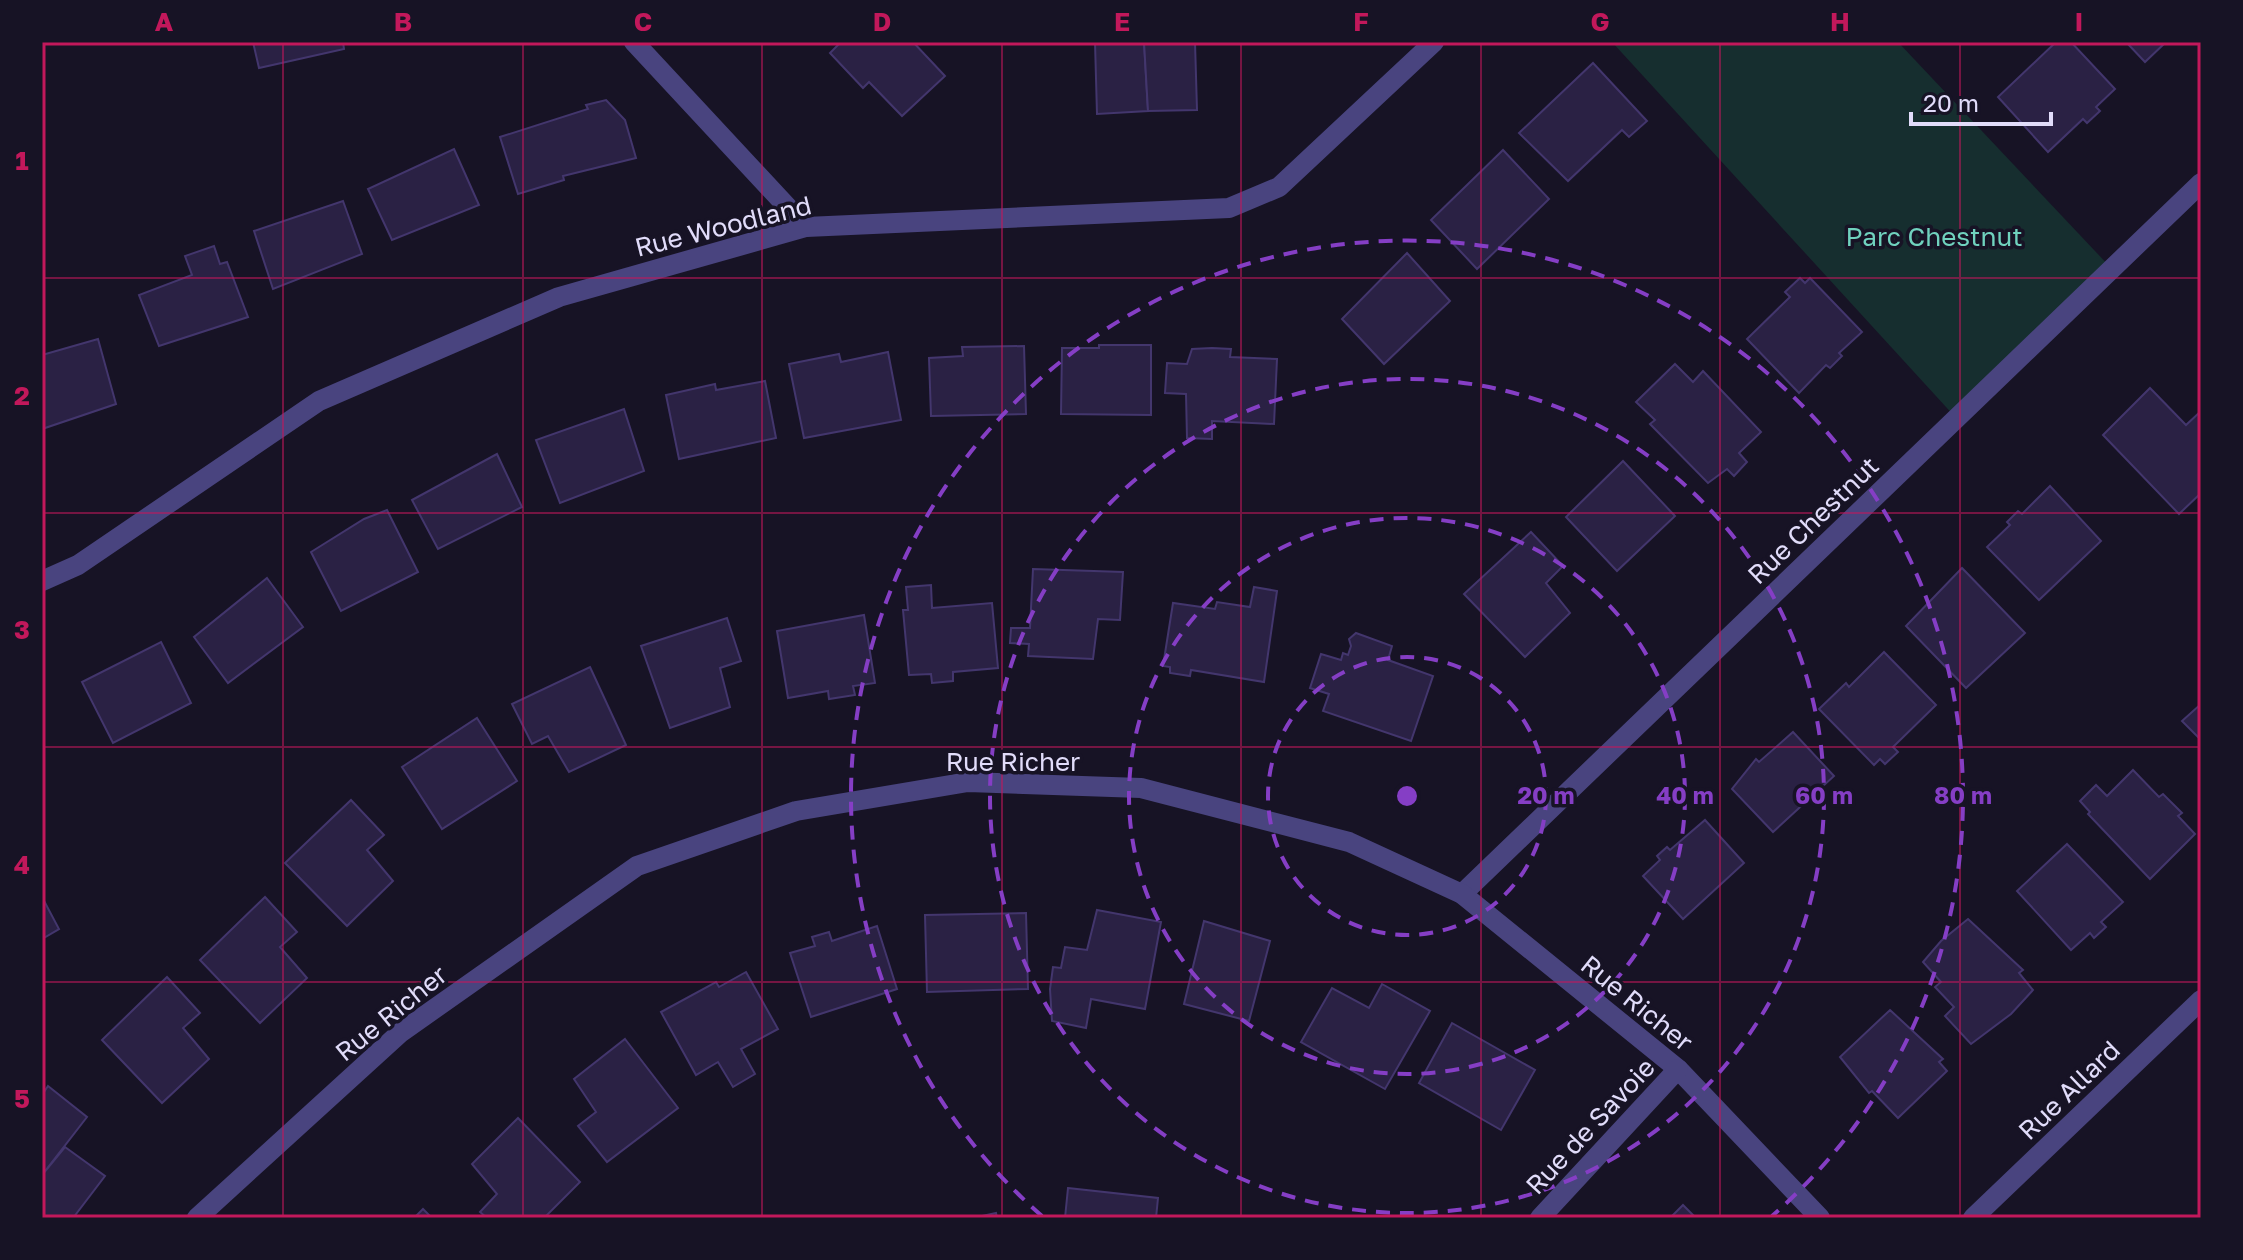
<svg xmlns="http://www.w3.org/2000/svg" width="2243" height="1260" font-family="'Golos Text',sans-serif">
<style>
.green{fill:#162e2f}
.building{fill:#2a2144;stroke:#43366d;stroke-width:2}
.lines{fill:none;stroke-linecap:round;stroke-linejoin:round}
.minor{stroke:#49447f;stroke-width:20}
.grid{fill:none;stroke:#c2185b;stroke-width:2;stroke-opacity:0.55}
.ring{fill:none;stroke:#853ec5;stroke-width:4;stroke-dasharray:14 10}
.labels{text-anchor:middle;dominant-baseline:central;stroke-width:7;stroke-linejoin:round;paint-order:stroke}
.street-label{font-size:26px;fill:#e1dcfa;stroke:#171325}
.park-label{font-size:26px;fill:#70d2be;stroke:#171325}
.centre{fill:#853ec5;stroke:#171325;stroke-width:4}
.ring-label{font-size:24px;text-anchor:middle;font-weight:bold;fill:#853ec5;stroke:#171325;stroke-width:7;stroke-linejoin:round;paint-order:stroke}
.neatline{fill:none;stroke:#c2185b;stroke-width:3}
.grid-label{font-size:26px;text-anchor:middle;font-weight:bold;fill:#c2185b}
</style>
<rect width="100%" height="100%" fill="#171325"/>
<!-- green -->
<path class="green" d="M 1612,42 L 1898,42 L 2112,269 L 1957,419 Z"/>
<!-- building -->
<g class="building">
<path d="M 253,42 L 343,42 L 344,49 L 259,68 Z"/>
<path d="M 841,42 L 913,42 L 945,76 L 902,116 L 869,82 L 863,88 L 830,53 Z"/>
<path d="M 1095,42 L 1144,42 L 1148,111 L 1097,114 Z"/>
<path d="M 1144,42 L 1195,42 L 1197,110 L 1148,111 Z"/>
<path d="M 2056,42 L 2071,42 L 2115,89 L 2096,107 L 2100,111 L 2087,123 L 2083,119 L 2048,152 L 1998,97 Z"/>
<path d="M 2126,42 L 2166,42 L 2145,62 Z"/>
<path d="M 1593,63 L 1647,121 L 1629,137 L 1622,130 L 1568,181 L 1519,133 Z"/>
<path d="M 606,100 L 625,120 L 636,158 L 563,176 L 564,180 L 518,194 L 500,137 L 588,109 L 586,105 Z"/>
<path d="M 454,149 L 479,205 L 392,240 L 368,189 Z"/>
<path d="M 1503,150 L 1549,199 L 1477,269 L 1431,220 Z"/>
<path d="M 343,201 L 362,254 L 273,289 L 254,231 Z"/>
<path d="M 214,246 L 220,264 L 227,262 L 248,317 L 159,346 L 139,295 L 192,275 L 185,256 Z"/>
<path d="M 1407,253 L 1450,301 L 1384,364 L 1342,319 Z"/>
<path d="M 1800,278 L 1805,283 L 1810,278 L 1862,332 L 1839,353 L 1842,356 L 1830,368 L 1826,365 L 1799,393 L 1747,339 L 1790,297 L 1785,292 Z"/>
<path d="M 98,339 L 116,404 L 42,429 L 42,355 Z"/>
<path d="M 1099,345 L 1151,345 L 1151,415 L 1061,414 L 1062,348 L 1099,348 Z"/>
<path d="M 1024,346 L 1026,414 L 931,416 L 929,358 L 963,356 L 962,347 Z"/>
<path d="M 1212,348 L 1231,349 L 1230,357 L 1277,359 L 1274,424 L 1212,421 L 1212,439 L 1187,438 L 1186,394 L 1165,393 L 1167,363 L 1187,364 L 1192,349 Z"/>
<path d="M 888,352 L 901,420 L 804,438 L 789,364 L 839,354 L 841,362 Z"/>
<path d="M 1675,364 L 1693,382 L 1703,371 L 1761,432 L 1739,453 L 1747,462 L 1734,476 L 1727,469 L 1708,483 L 1650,424 L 1655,420 L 1636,402 Z"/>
<path d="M 765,381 L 776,438 L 679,459 L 666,395 L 715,384 L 716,390 Z"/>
<path d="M 2150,388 L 2186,425 L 2201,411 L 2201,493 L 2179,514 L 2103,435 Z"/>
<path d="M 624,409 L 644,471 L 560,503 L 536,440 Z"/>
<path d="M 497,454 L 522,507 L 438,549 L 412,500 Z"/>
<path d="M 1623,461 L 1675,516 L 1617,571 L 1566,517 Z"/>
<path d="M 2050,486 L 2101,541 L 2039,600 L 1987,547 L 2010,525 L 2007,522 L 2018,511 L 2022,514 Z"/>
<path d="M 387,510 L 418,572 L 341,611 L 311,552 L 364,519 Z"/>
<path d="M 1531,532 L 1563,566 L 1546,583 L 1570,613 L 1525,657 L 1464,594 Z"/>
<path d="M 1962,568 L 2025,633 L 1966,688 L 1906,626 Z"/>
<path d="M 1033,569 L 1123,572 L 1120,620 L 1098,619 L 1093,659 L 1028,656 L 1029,644 L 1010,643 L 1011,628 L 1030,628 Z"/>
<path d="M 267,578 L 303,627 L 228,683 L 194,637 Z"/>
<path d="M 931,585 L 932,608 L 992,603 L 998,668 L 953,672 L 953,681 L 932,683 L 931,674 L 909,675 L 903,610 L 908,610 L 906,587 Z"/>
<path d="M 1254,587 L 1277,591 L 1264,682 L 1191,670 L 1190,676 L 1170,673 L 1170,667 L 1163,666 L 1173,603 L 1215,609 L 1217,602 L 1250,607 Z"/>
<path d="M 864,615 L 875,683 L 853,686 L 855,695 L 829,699 L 828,691 L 788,698 L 777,631 Z"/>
<path d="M 727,618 L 741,661 L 720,668 L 730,707 L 670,728 L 641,646 Z"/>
<path d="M 1356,633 L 1392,646 L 1388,660 L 1433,676 L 1411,741 L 1323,711 L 1329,694 L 1310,688 L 1321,654 L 1341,660 L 1343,653 L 1348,655 L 1351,646 L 1349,639 Z"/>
<path d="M 161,642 L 191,703 L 113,743 L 82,682 Z"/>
<path d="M 1884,652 L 1936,705 L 1893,747 L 1898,752 L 1885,764 L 1880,759 L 1874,765 L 1819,709 L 1846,683 L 1849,687 Z"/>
<path d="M 590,667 L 626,745 L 569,772 L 548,736 L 532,744 L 512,704 Z"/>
<path d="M 2201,704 L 2201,740 L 2182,721 Z"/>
<path d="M 477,718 L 517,781 L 442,829 L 402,767 Z"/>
<path d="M 1793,732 L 1834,776 L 1773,832 L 1732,789 L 1756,759 L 1759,762 Z"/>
<path d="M 2133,770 L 2159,797 L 2163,794 L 2182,813 L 2178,816 L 2195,834 L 2150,879 L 2088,814 L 2090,812 L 2080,801 L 2096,785 L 2107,796 Z"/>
<path d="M 351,800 L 384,835 L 367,850 L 393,881 L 347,926 L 285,863 Z"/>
<path d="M 1705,820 L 1744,863 L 1683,919 L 1643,876 L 1660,860 L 1657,856 L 1667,847 L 1670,850 Z"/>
<path d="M 2067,844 L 2123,902 L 2101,922 L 2106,927 L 2094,938 L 2090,933 L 2071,950 L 2017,891 Z"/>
<path d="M 42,897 L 59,929 L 42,939 Z"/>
<path d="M 265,897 L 297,932 L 280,947 L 307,978 L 260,1023 L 200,960 Z"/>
<path d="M 1097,910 L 1161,922 L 1145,1009 L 1091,999 L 1086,1028 L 1052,1021 L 1050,989 L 1053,967 L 1061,968 L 1065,947 L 1087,950 Z"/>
<path d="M 1026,913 L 1028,989 L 927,992 L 925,915 Z"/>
<path d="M 1968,919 L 2023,970 L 2019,973 L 2033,990 L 2011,1014 L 1971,1044 L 1945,1016 L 1954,1007 L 1935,987 L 1941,982 L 1923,962 L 1941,941 Z"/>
<path d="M 1204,921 L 1270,941 L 1249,1021 L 1184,1004 Z"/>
<path d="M 877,926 L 897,989 L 811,1017 L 790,953 L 815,946 L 812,937 L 829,932 L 832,941 Z"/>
<path d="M 746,972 L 778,1029 L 741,1049 L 755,1074 L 733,1087 L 718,1062 L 696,1075 L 661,1012 L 716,982 L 719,987 Z"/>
<path d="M 167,977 L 200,1013 L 183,1028 L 209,1059 L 162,1103 L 102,1040 Z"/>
<path d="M 1382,984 L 1430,1011 L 1385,1089 L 1301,1042 L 1332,988 L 1369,1008 Z"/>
<path d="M 1890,1010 L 1943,1059 L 1939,1062 L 1947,1071 L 1898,1118 L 1872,1091 L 1869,1093 L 1840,1057 Z"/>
<path d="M 1452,1023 L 1535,1070 L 1501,1130 L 1419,1083 Z"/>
<path d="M 625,1039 L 678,1108 L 607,1162 L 578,1126 L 596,1112 L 574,1079 Z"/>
<path d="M 48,1086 L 87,1117 L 42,1175 L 42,1095 Z"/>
<path d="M 518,1118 L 580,1182 L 544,1218 L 487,1218 L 480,1212 L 497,1194 L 472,1164 Z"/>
<path d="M 65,1147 L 105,1176 L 73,1218 L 42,1218 L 42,1175 Z"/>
<path d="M 1068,1188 L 1158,1198 L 1156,1218 L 1065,1218 Z"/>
<path d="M 1683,1205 L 1696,1218 L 1670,1218 Z"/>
<path d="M 423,1209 L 432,1218 L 414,1218 Z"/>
<path d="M 996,1213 L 997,1218 L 973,1218 Z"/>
</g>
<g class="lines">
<!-- minor -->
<g class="minor">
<path d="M 634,42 L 806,227"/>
<path d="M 42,581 L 78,565 L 319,401 L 559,297 L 806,227 L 1229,208 L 1279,187 L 1434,42"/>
<path d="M 1462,894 L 2201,183"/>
<path d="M 197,1218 L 400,1033 L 637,866 L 796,811 L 968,782 L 1141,788 L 1349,842 L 1462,894 L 1678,1069 L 1820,1218"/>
<path d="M 1540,1218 L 1678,1069"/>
<path d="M 1973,1218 L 2201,1000"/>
</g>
</g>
<!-- grid -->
<path class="grid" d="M 283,42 L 283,1218M 523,42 L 523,1218M 762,42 L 762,1218M 1002,42 L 1002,1218M 1241,42 L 1241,1218M 1481,42 L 1481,1218M 1720,42 L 1720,1218M 1960,42 L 1960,1218M 42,278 L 2201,278M 42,513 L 2201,513M 42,747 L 2201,747M 42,982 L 2201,982"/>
<!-- distance rings -->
<g class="ring">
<circle cx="1407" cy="796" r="139"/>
<circle cx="1407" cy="796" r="278"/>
<circle cx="1407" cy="796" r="417"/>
<path d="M1042 1216A556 556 0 1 1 1772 1216"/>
</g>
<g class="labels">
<!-- street labels -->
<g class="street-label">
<text transform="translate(723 226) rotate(-14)">Rue Woodland</text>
<text transform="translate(1813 520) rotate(-44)">Rue Chestnut</text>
<text x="1013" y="761">Rue Richer</text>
<text transform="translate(1637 1003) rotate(39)">Rue Richer</text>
<text transform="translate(391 1013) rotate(-39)">Rue Richer</text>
<text transform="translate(2069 1090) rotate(-44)">Rue Allard</text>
<text transform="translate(1590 1126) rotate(-47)">Rue de Savoie</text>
</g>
<!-- park labels -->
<g class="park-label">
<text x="1934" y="236">Parc Chestnut</text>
</g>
</g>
<circle cx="1407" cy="796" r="12" class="centre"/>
<g class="ring-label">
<text x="1546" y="804">20 m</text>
<text x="1685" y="804">40 m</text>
<text x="1824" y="804">60 m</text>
<text x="1963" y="804">80 m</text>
</g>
<!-- border -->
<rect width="2243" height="1260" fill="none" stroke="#171325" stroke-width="88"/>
<!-- scale -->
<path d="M1911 112v12h140v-12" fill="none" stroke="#e1dcfa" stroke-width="4"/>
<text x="1923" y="112" font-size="24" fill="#e1dcfa" stroke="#171325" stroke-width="6" paint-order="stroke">20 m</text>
<rect x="44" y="44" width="2155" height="1172" class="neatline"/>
<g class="grid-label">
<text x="164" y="31">A</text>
<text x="403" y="31">B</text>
<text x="643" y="31">C</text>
<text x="882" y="31">D</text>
<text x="1122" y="31">E</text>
<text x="1361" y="31">F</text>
<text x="1600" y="31">G</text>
<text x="1840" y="31">H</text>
<text x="2079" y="31">I</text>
<text x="22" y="170">1</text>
<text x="22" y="405">2</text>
<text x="22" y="639">3</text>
<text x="22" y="874">4</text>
<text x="22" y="1108">5</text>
</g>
</svg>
